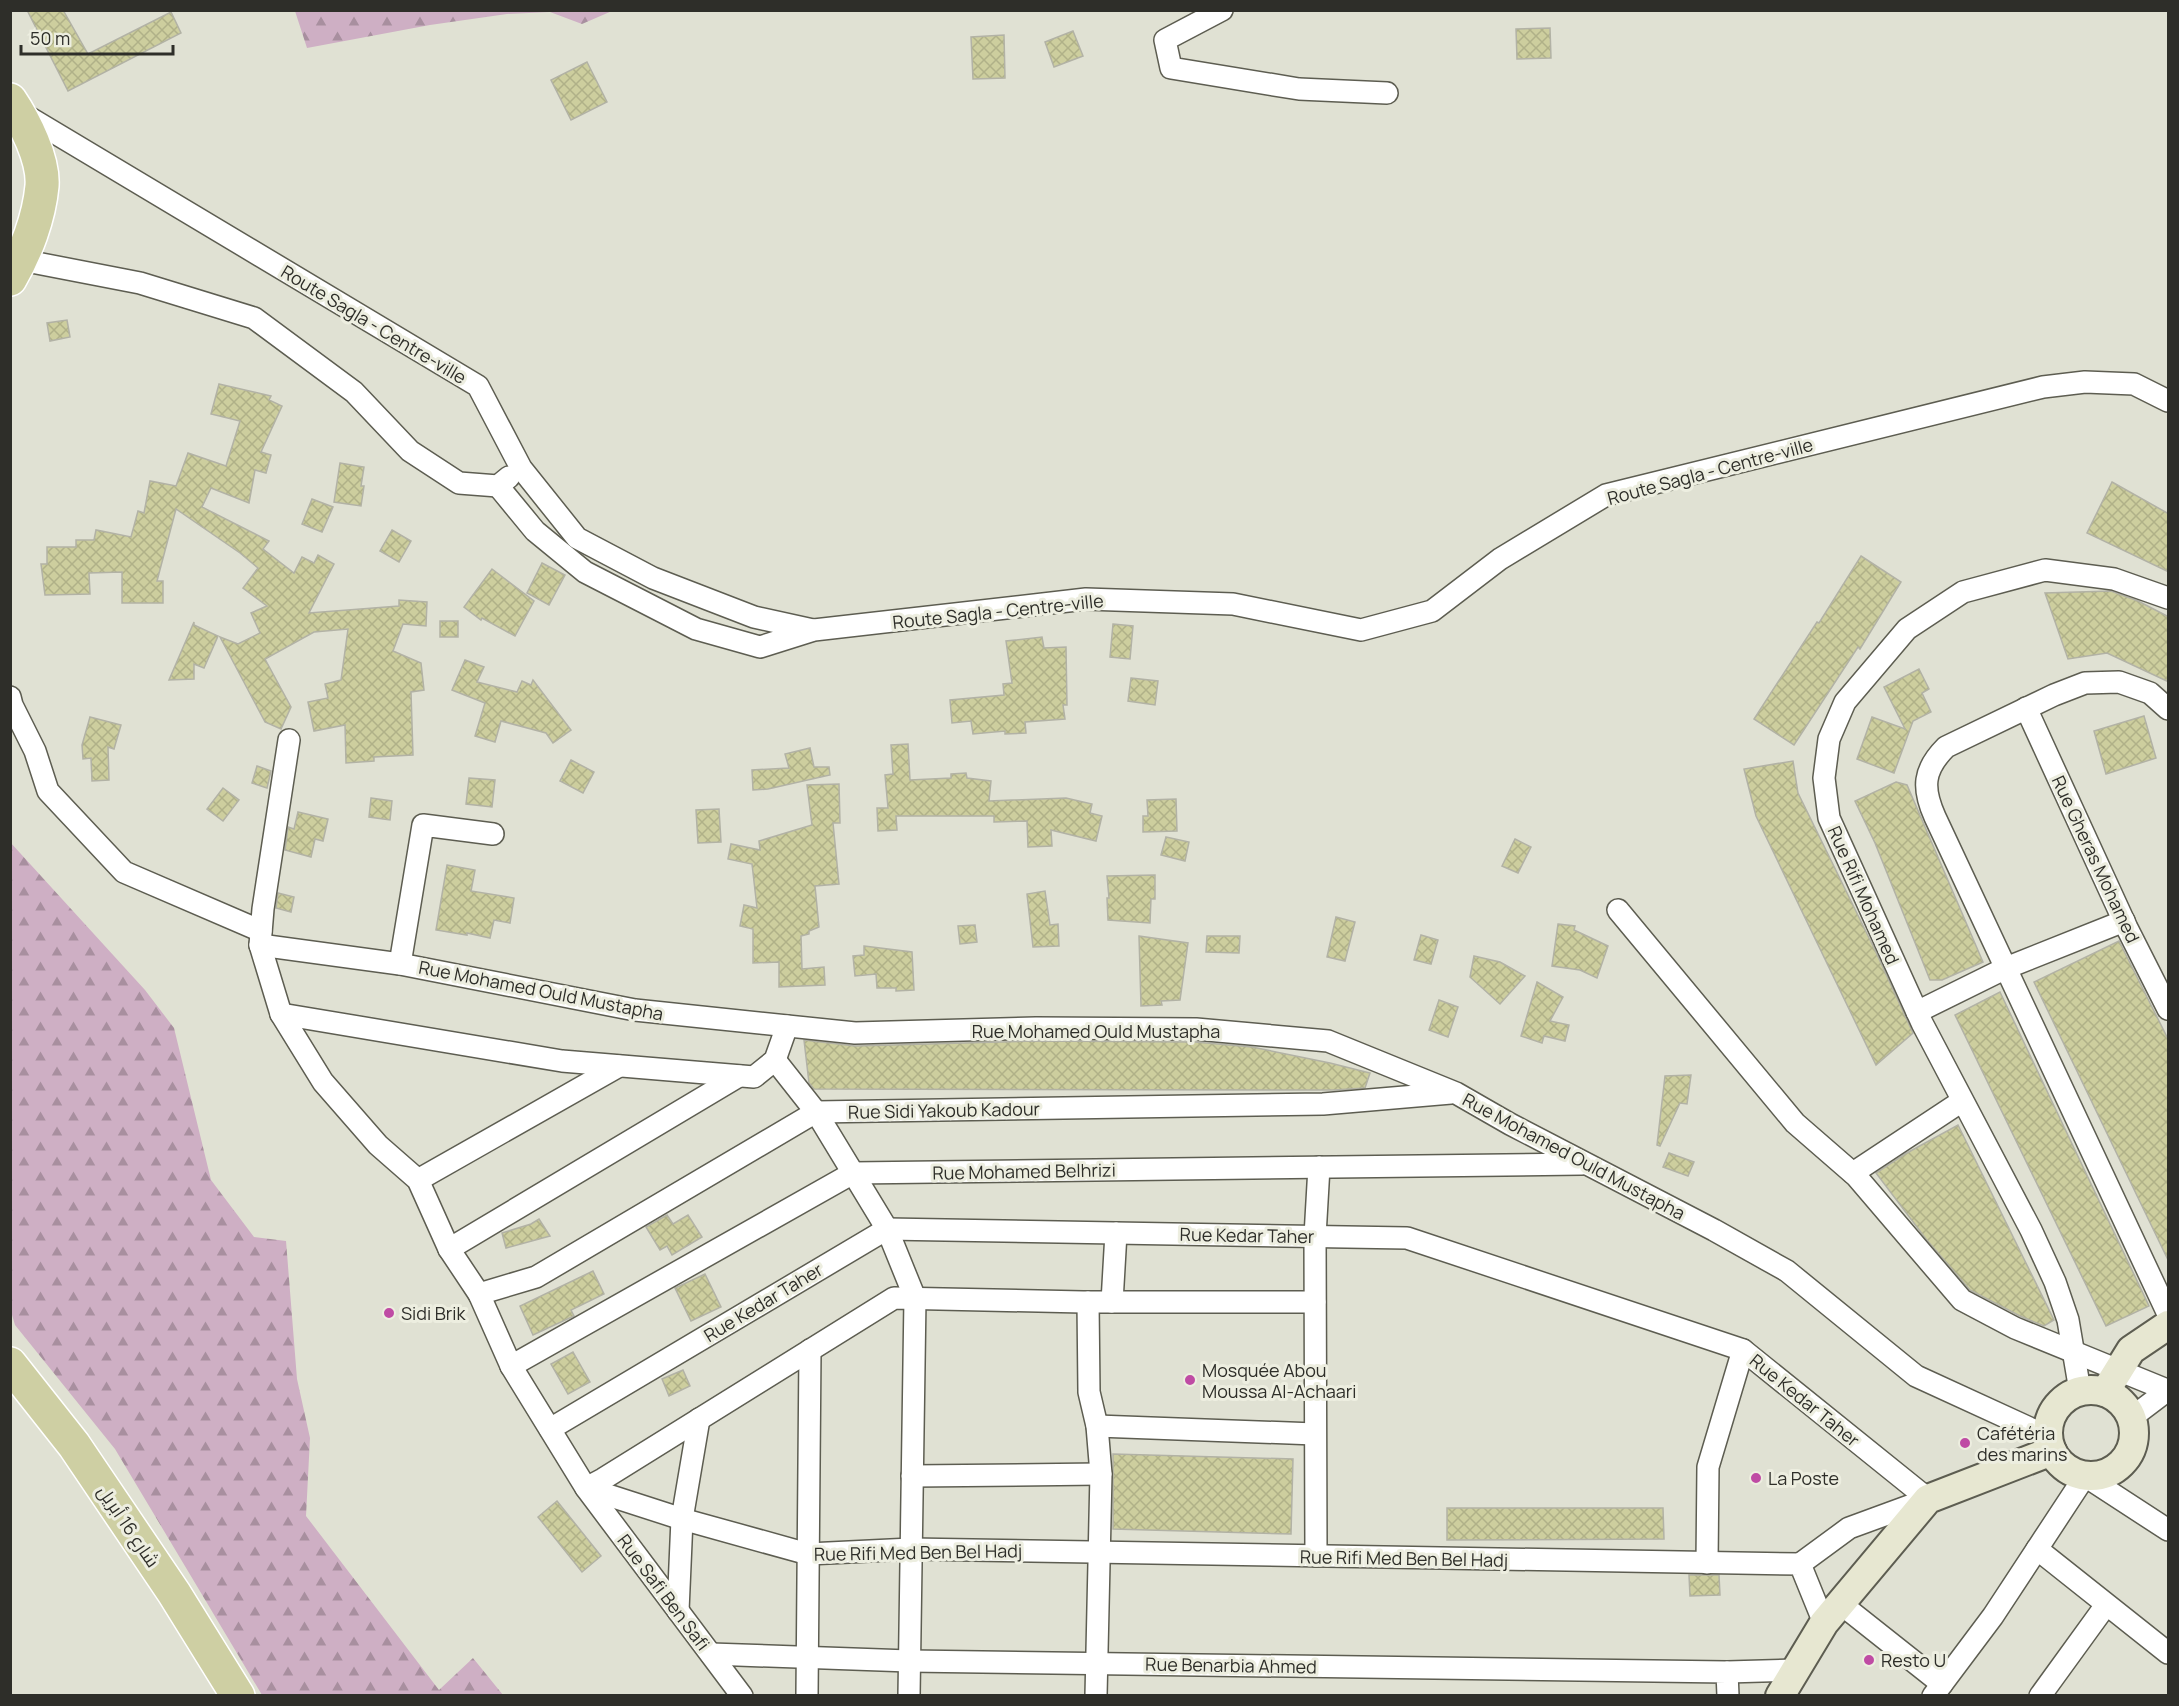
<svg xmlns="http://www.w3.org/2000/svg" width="2179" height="1706" font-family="Manrope,Cairo,sans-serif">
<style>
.forest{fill:url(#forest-firs)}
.building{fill:url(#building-cross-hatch);stroke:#b2b2a5;stroke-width:1.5}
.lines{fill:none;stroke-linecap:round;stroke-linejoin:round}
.street-casing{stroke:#5d5d51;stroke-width:24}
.secondary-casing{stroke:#5d5d51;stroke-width:32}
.primary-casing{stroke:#fff;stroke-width:36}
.street{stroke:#fff;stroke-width:21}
.secondary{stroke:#e7e7d1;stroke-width:28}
.primary{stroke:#cecfa3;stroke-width:33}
.poi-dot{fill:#bf4ba4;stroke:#edeee0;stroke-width:2}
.labels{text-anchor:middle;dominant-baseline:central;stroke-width:6;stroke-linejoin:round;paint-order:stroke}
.street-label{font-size:18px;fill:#2e2e29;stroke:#edeee0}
.poi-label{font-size:18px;fill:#2e2e29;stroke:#edeee0;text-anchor:start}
</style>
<defs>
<pattern id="forest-firs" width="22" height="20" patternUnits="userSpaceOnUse" patternTransform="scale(1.5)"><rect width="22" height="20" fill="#ceafc4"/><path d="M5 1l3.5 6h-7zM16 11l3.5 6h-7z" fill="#a88f9f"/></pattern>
<pattern id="building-cross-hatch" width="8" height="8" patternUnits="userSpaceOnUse" patternTransform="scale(1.5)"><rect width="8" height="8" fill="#cdce9e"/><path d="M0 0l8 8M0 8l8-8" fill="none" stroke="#b0b188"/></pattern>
</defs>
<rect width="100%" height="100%" fill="#e0e1d3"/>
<!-- forest -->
<g class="forest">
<path d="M 295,11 L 295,10 L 612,11 L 582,24 L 550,12 L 507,14 L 430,25 L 307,48 Z"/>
<path d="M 10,842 L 145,990 L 174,1028 L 211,1180 L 254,1237 L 286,1241 L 297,1379 L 310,1438 L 306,1516 L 439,1690 L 473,1658 L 503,1695 L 262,1695 L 115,1449 L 15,1325 L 10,1308 Z"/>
</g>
<!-- building -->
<g class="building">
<path d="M 27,10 L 63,10 L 88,54 L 171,12 L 181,33 L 68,91 Z"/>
<path d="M 1550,28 L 1551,58 L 1517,59 L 1516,29 Z"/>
<path d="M 1073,31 L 1083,56 L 1054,67 L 1045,42 Z"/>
<path d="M 1004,35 L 1005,78 L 973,79 L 971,37 Z"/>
<path d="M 587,62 L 607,102 L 571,120 L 551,80 Z"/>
<path d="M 67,320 L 70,337 L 50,341 L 47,323 Z"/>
<path d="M 219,384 L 271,396 L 269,400 L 282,406 L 261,452 L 271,455 L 266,473 L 255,470 L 249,503 L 211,488 L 202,507 L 269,541 L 263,549 L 294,573 L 302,557 L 314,563 L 318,555 L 334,564 L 309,613 L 399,606 L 399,600 L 427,602 L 426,626 L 403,624 L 393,651 L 421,663 L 424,690 L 411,692 L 413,755 L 374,757 L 374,761 L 346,763 L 345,725 L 314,731 L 308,702 L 328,698 L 325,684 L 341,680 L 348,629 L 314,632 L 265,659 L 291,707 L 281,729 L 265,722 L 220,637 L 238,644 L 260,633 L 251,613 L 267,606 L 243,588 L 258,568 L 240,553 L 176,509 L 157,581 L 163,581 L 163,603 L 122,603 L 122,572 L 89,573 L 90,594 L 45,595 L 41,564 L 47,564 L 47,547 L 76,547 L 76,540 L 94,540 L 96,530 L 131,537 L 138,511 L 144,513 L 150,481 L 176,486 L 188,453 L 226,466 L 240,421 L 211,414 Z"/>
<path d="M 340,463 L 364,467 L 361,486 L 364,486 L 361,506 L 334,502 Z"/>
<path d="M 2112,482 L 2169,514 L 2169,572 L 2087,533 Z"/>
<path d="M 312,499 L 333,507 L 322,532 L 302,524 Z"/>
<path d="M 392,530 L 411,541 L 399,562 L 380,551 Z"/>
<path d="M 1861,556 L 1901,582 L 1860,649 L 1858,647 L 1794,745 L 1754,719 L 1817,622 L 1819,623 Z"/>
<path d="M 542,563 L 565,575 L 549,605 L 527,593 Z"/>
<path d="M 492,569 L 534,601 L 515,636 L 482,618 L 481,620 L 464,607 Z"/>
<path d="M 2111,591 L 2138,601 L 2169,617 L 2169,682 L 2107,653 L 2068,659 L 2045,593 Z"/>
<rect x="440" y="621" width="18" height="16"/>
<path d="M 194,622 L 194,625 L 218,636 L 204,668 L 194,664 L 194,679 L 169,680 Z"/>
<path d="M 1113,624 L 1133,626 L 1130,659 L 1110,657 Z"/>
<path d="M 1042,637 L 1044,648 L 1066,647 L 1067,705 L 1063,705 L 1065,719 L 1025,722 L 1026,733 L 1005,734 L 1005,731 L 973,734 L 971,721 L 952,723 L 950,700 L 1004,695 L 1003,684 L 1012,683 L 1006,641 Z"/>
<path d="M 465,660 L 484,667 L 477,682 L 517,692 L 522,681 L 531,685 L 533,680 L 571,730 L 553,743 L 546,733 L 501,721 L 495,742 L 475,736 L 485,703 L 452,690 Z"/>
<path d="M 1919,669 L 1929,689 L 1922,693 L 1931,712 L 1913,721 L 1894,773 L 1857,759 L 1872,717 L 1905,729 L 1884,687 Z"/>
<path d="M 1131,678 L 1158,681 L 1155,705 L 1128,701 Z"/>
<path d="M 2144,716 L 2156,758 L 2106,774 L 2094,731 Z"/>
<path d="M 90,717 L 121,725 L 114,749 L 108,747 L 109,780 L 92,781 L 91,758 L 83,759 L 82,745 Z"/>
<path d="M 908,744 L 910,780 L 951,778 L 951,774 L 966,773 L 967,778 L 991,781 L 989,801 L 1066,798 L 1092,804 L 1090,813 L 1102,816 L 1096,841 L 1051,830 L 1052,846 L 1028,847 L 1027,821 L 994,822 L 994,816 L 896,816 L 897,830 L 878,831 L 877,808 L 888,808 L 885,775 L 893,774 L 891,745 Z"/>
<path d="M 810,748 L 814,767 L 829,767 L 830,775 L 768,789 L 753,790 L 752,770 L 789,768 L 785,754 Z"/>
<path d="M 571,760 L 594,772 L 583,793 L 560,781 Z"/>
<path d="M 1793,761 L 1798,793 L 1874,948 L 1913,1033 L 1876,1065 L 1756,816 L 1744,769 Z"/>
<path d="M 257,766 L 271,771 L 267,788 L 252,783 Z"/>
<path d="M 469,778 L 495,780 L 492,807 L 466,804 Z"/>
<path d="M 1896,782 L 1907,785 L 1983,962 L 1942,980 L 1930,980 L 1875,843 L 1855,801 Z"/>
<path d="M 839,784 L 840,823 L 833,823 L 839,884 L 815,886 L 819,927 L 809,931 L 809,934 L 801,936 L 802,969 L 824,967 L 825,985 L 779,987 L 779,962 L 753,963 L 753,929 L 740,926 L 744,905 L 757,908 L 752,864 L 728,859 L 731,844 L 760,850 L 759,841 L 812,825 L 807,785 Z"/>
<path d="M 223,788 L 239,800 L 223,821 L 207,809 Z"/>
<path d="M 371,798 L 392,801 L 390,820 L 369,817 Z"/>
<path d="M 1176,799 L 1177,831 L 1143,832 L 1143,816 L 1148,816 L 1147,800 Z"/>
<path d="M 719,809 L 721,842 L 698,843 L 696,810 Z"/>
<path d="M 298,812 L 328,819 L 323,841 L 315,839 L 311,857 L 285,850 L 288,827 L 294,829 Z"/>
<path d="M 1166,837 L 1189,842 L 1185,861 L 1161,855 Z"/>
<path d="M 1515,839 L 1531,847 L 1518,873 L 1502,866 Z"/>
<path d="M 447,865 L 475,870 L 471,891 L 514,898 L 510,923 L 494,920 L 490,938 L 467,933 L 467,935 L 436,930 Z"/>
<path d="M 1155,875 L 1155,899 L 1151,899 L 1150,923 L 1108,920 L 1107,898 L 1109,898 L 1107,876 Z"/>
<path d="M 1045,891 L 1050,925 L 1058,924 L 1059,946 L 1033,947 L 1027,894 Z"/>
<path d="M 278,893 L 294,897 L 291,912 L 276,908 Z"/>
<path d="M 1336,917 L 1355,922 L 1345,961 L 1327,957 Z"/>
<path d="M 1558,924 L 1575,926 L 1574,930 L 1608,946 L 1597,978 L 1580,970 L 1552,966 Z"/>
<path d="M 975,925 L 977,942 L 960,944 L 958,926 Z"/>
<path d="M 1421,935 L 1438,940 L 1431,964 L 1414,960 Z"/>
<path d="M 1139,936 L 1188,943 L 1180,1000 L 1161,1001 L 1162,1005 L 1141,1006 Z"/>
<path d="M 1207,936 L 1240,936 L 1239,953 L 1206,952 Z"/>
<path d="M 2119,941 L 2169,1041 L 2169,1262 L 2034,982 Z"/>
<path d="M 864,946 L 912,952 L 914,990 L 896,991 L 896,988 L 877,988 L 876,974 L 855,976 L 853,956 L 864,955 Z"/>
<path d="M 1474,956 L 1500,962 L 1525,976 L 1500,1004 L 1470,977 Z"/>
<path d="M 1537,982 L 1563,997 L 1550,1021 L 1569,1025 L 1565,1041 L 1544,1036 L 1542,1043 L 1521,1036 Z"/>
<path d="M 2000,992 L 2149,1306 L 2106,1326 L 1955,1015 Z"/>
<path d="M 1439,1000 L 1458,1007 L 1448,1037 L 1429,1030 Z"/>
<path d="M 804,1040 L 855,1046 L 1036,1041 L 1195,1042 L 1252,1047 L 1330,1063 L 1370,1073 L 1365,1088 L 1334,1090 L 814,1089 L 809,1083 Z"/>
<path d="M 1691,1075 L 1687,1104 L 1680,1103 L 1660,1146 L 1657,1145 L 1665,1076 Z"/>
<path d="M 1958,1125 L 2054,1320 L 2044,1326 L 2020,1316 L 1970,1290 L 1926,1239 L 1876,1173 L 1905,1154 Z"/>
<path d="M 1669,1153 L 1694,1162 L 1688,1176 L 1663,1167 Z"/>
<path d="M 667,1215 L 673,1224 L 688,1215 L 702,1237 L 672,1255 L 667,1246 L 660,1250 L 646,1227 Z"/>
<path d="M 539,1219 L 550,1236 L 506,1248 L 502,1233 L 531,1224 Z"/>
<path d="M 593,1271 L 604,1294 L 571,1310 L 574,1316 L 533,1335 L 520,1306 Z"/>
<path d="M 705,1274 L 721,1307 L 691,1321 L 675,1288 Z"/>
<path d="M 573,1352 L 590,1382 L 568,1394 L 551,1364 Z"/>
<path d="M 683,1370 L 690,1386 L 669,1396 L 662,1379 Z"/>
<path d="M 1113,1454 L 1293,1459 L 1291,1534 L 1113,1529 Z"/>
<path d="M 557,1501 L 601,1556 L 582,1572 L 538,1517 Z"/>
<path d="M 1447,1508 L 1663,1508 L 1664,1539 L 1447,1540 Z"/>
<path d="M 1689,1575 L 1719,1575 L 1720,1595 L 1690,1596 Z"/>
</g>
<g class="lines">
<!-- street casing -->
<g class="street-casing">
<g id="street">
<path d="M 1222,10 L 1165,40 L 1171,68 L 1299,89 L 1387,93"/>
<path d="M 20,112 L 478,386 L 521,468 L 577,538 L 653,578 L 754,617 L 813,630"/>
<path d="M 21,260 L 140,283 L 254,318 L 354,392 L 410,451 L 459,483 L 498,486 L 509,477"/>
<path d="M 498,486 L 535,531 L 585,572 L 696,629 L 760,647 L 814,630 L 1086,599 L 1233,604 L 1361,630 L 1432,611 L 1500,559 L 1606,495 L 2043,387 L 2085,382 L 2134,384 L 2168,401"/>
<path d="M 10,697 L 12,705 L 35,751 L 48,791 L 124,872 L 261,931"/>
<path d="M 2026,708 L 2127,928 L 2168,1009"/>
<path d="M 2168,709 L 2150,693 L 2119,682 L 2085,683 L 2054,695 L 1946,747 C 1923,770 1922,788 1935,817 L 2168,1314"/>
<path d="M 289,740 L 263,909 L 260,945 L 281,1014 L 323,1082 L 378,1145 L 418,1180 L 449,1249 L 479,1294 L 511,1366 L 586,1488 L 682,1519 L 808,1554 L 911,1549 L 1800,1564 L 1824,1623"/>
<path d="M 1618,910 L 1795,1123 L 1856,1176 L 1962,1300 L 2015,1328 L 2167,1390"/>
<path d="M 260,945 L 400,964 L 635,1010 L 855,1033 L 1036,1028 L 1196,1029 L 1328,1041 L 1456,1093 L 1510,1124 L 1714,1230 L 1787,1271 L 1916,1376 L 2049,1437"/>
<path d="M 400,964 L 423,825 L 493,834"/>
<path d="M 1917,1012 L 2006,968 L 2124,921"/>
<path d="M 281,1014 L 562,1061 L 754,1077 L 775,1060 L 787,1026"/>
<path d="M 775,1060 L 816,1112 L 887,1229 L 915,1298 L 909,1696"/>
<path d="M 1853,1173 L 1962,1101"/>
<path d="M 418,1180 L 619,1066"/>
<path d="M 449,1249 L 739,1076"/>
<path d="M 479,1294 L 536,1277 L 816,1112 L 1323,1104 L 1451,1093"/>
<path d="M 1088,1302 L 1089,1392 L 1097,1426 L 1101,1474 L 1096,1696"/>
<path d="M 1112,1302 L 1116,1233"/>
<path d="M 511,1366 L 853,1173 L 1582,1164"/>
<path d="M 2080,1391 L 2068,1320 L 2055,1282 L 2031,1230 L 1922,1023 L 1829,818 L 1824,778 L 1829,739 L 1845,702 L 1907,629 L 1963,592 L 2045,570 L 2114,579 L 2168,598"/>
<path d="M 2131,1418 L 2168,1390"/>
<path d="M 1097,1426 L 1315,1434"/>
<path d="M 550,1429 L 887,1229 L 1407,1238 L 1743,1350 L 1928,1499"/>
<path d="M 912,1476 L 1101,1474"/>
<path d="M 2037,1549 L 2168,1653"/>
<path d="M 1316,1556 L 1315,1236 L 1319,1167"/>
<path d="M 1707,1563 L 1708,1467 L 1743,1350"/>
<path d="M 1800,1564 L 1849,1528 L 1928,1499"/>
<path d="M 1841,1604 L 1942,1684"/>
<path d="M 678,1611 L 682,1519 L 699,1419"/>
<path d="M 711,1654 L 909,1661 L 1727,1672 L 1728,1696"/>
<path d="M 1727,1672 L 1795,1670"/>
<path d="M 742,1696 L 586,1488 L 603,1479 L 894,1298 L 1083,1302 L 1315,1302"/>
<path d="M 807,1696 L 810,1350"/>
<path d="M 1933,1696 L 1993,1616 L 2085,1476 L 2168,1530"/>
<path d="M 2040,1696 L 2106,1605"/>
</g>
</g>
<!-- secondary casing -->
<g class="secondary-casing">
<g id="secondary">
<circle cx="2091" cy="1433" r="43"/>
<path d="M 2105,1392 L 2131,1350 L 2168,1325"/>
<path d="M 1780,1696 L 1824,1623 L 1928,1499 L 2052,1451"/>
</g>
</g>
<!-- primary casing -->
<g class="primary-casing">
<g id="primary">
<path d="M 10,100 C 25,122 44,160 42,186 C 39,218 26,252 10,279"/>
<path d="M 10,1364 L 74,1445 L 174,1593 L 238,1696"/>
</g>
</g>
<!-- street -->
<use href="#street" class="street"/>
<!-- secondary -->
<use href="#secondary" class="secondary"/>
<!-- primary -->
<use href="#primary" class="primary"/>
</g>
<!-- markers -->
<g class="poi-dot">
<circle cx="389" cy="1313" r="6"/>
<circle cx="1190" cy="1380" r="6"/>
<circle cx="1965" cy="1443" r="6"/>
<circle cx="1756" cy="1478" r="6"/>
<circle cx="1869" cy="1660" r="6"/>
</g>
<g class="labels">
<!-- street labels -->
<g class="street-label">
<text transform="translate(374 324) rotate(31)">Route Sagla - Centre-ville</text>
<text transform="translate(1710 471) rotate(-15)">Route Sagla - Centre-ville</text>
<text transform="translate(998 611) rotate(-6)">Route Sagla - Centre-ville</text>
<text transform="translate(2096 859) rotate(65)">Rue Gheras Mohamed</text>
<text transform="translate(1864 895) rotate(66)">Rue Rifi Mohamed</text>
<text transform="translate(541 990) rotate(11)">Rue Mohamed Ould Mustapha</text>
<text x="1096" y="1031">Rue Mohamed Ould Mustapha</text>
<text transform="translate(944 1110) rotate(-1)">Rue Sidi Yakoub Kadour</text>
<text transform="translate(1574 1156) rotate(28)">Rue Mohamed Ould Mustapha</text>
<text transform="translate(1024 1171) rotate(-1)">Rue Mohamed Belhrizi</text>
<text transform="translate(1247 1235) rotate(1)">Rue Kedar Taher</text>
<text transform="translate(763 1302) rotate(-31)">Rue Kedar Taher</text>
<text transform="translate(1805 1400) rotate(39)">Rue Kedar Taher</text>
<text transform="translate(129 1526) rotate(56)">شارع 16 أبريل</text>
<text transform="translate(918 1552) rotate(-1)">Rue Rifi Med Ben Bel Hadj</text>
<text transform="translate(1404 1558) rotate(1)">Rue Rifi Med Ben Bel Hadj</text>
<text transform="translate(664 1592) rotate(53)">Rue Safi Ben Safi</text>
<text transform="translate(1231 1665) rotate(1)">Rue Benarbia Ahmed</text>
</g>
<!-- poi labels -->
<g class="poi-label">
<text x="401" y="1313">Sidi Brik</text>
<text x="1202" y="1370">Mosquée Abou<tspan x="1202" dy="21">Moussa Al-Achaari</tspan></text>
<text x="1977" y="1433">Cafétéria<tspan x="1977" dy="21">des marins</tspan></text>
<text x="1768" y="1478">La Poste</text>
<text x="1881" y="1660">Resto U</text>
</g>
</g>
<!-- border -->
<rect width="2179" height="1706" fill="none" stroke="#2e2e29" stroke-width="24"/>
<!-- scale -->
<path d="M21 45v9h152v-9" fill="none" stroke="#2e2e29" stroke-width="3"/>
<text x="30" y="45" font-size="18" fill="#2e2e29" stroke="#edeee0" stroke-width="4.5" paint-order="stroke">50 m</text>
</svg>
